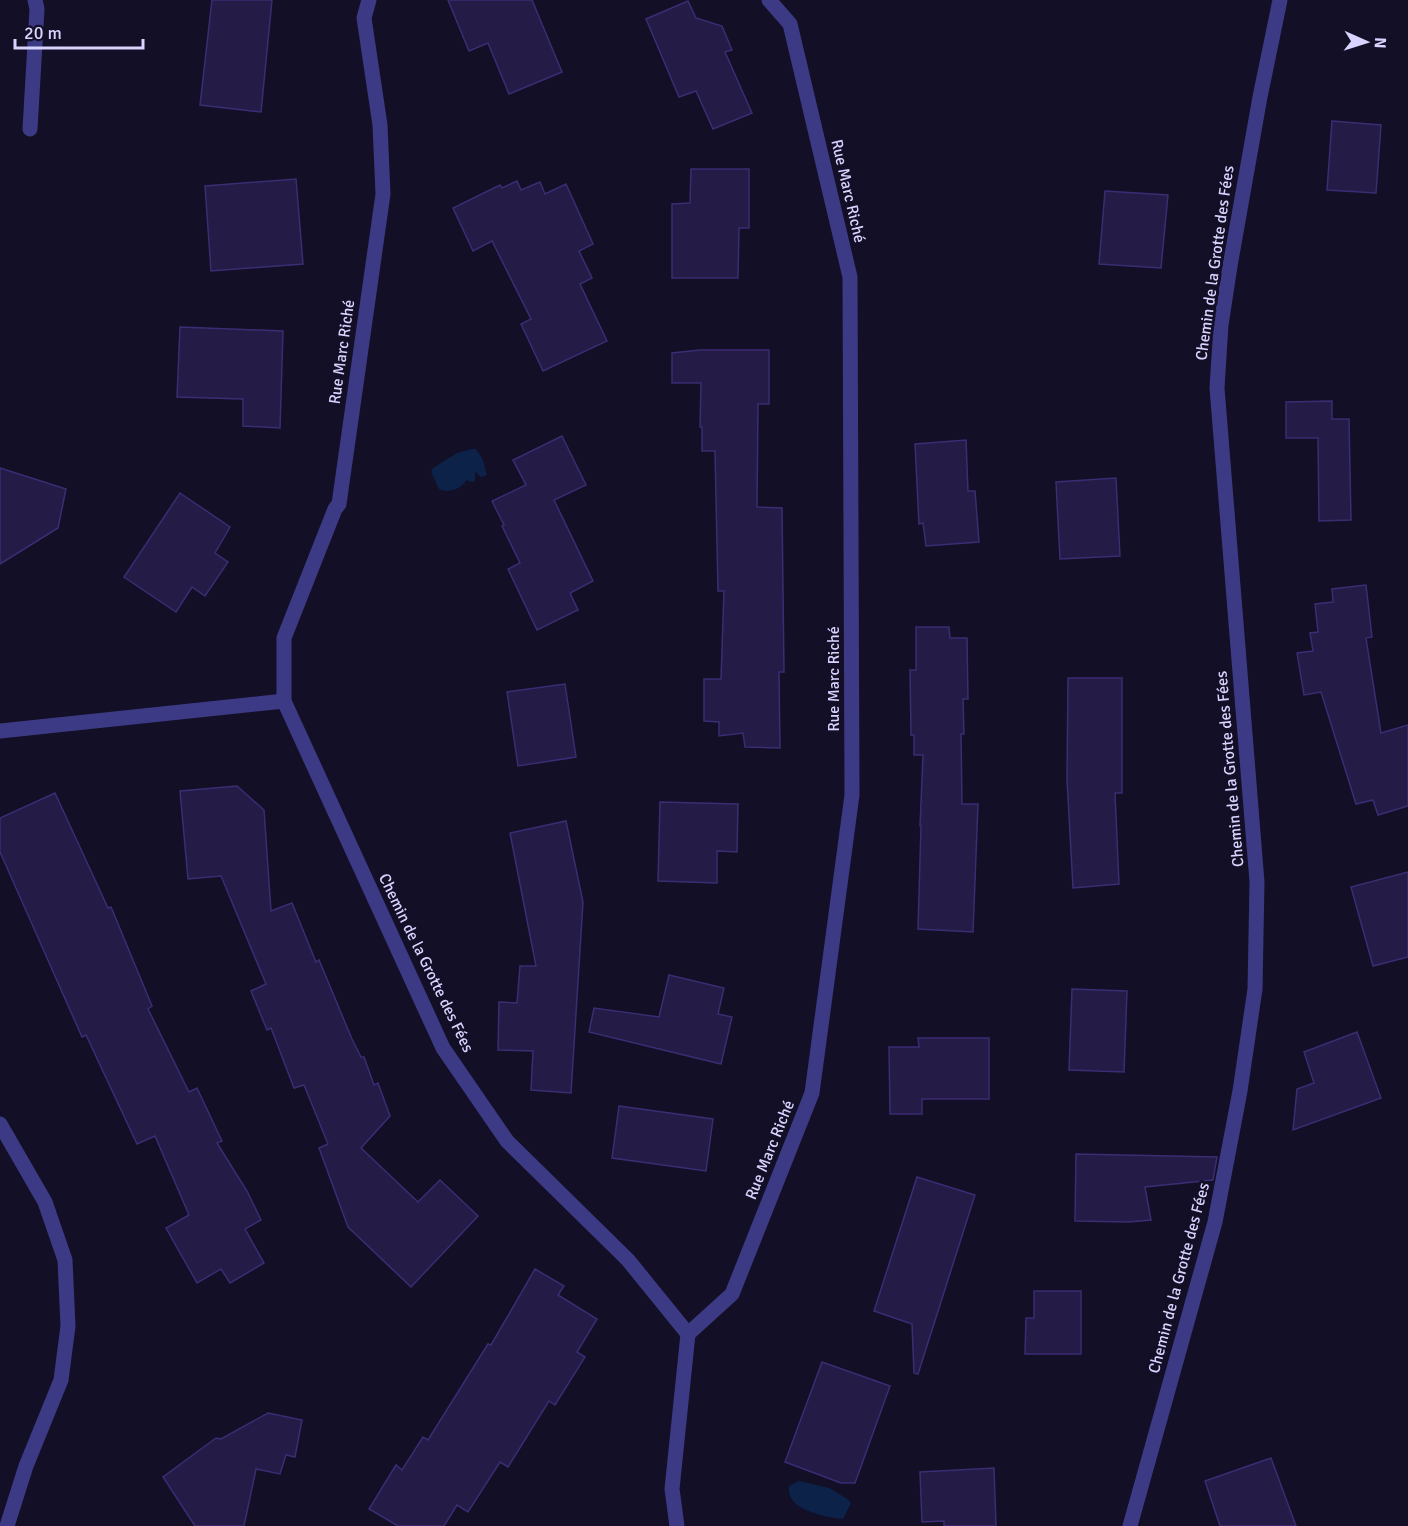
<svg xmlns="http://www.w3.org/2000/svg" width="1408" height="1526" font-family="Signika,sans-serif">
<style>
.water{fill:#0c2248}
.building{fill:#241b47;stroke:#3b2d73;stroke-width:1.5}
.lines{fill:none;stroke-linecap:round;stroke-linejoin:round}
.minor{stroke:#3d3a85;stroke-width:15}
.labels{text-anchor:middle;dominant-baseline:central;stroke-width:6;stroke-linejoin:round;paint-order:stroke}
.street-label{font-size:16px;fill:#d9d4ff;stroke:#130f26}
</style>
<rect width="100%" height="100%" fill="#130f26"/>
<!-- water -->
<g class="water">
<path d="M 472,449 L 476,449 L 482,458 L 487,475 L 481,477 L 476,472 L 475,473 L 475,481 L 472,482 L 466,480 C 463,488 449,494 439,489 L 431,472 L 433,468 L 457,453 Z"/>
<path d="M 799,1481 L 829,1488 L 849,1500 L 851,1503 L 843,1519 C 825,1517 785,1510 789,1486 Z"/>
</g>
<!-- building -->
<g class="building">
<path d="M 212,0 L 272,0 L 261,112 L 200,105 Z"/>
<path d="M 448,0 L 532,0 L 562,72 L 509,94 L 488,43 L 469,51 Z"/>
<path d="M 688,1 L 696,18 L 722,26 L 732,50 L 725,52 L 752,113 L 713,129 L 696,91 L 679,97 L 646,19 Z"/>
<path d="M 1332,121 L 1381,125 L 1376,193 L 1327,190 Z"/>
<path d="M 691,169 L 749,169 L 749,228 L 739,228 L 738,278 L 672,278 L 672,204 L 690,203 Z"/>
<path d="M 296,179 L 303,264 L 211,271 L 205,186 Z"/>
<path d="M 517,181 L 521,190 L 540,182 L 545,194 L 566,184 L 593,244 L 579,251 L 592,278 L 580,284 L 607,341 L 543,371 L 521,324 L 531,319 L 492,241 L 473,251 L 453,208 L 500,185 L 502,188 Z"/>
<path d="M 1105,191 L 1168,195 L 1161,268 L 1099,264 Z"/>
<path d="M 180,327 L 283,331 L 280,428 L 243,426 L 243,399 L 177,397 Z"/>
<path d="M 700,350 L 769,350 L 769,404 L 758,404 L 757,507 L 782,508 L 784,672 L 779,672 L 780,748 L 745,747 L 743,733 L 719,736 L 719,722 L 704,721 L 704,679 L 721,679 L 724,591 L 718,591 L 715,451 L 702,451 L 702,427 L 700,427 L 701,383 L 672,383 L 672,353 Z"/>
<path d="M 1332,401 L 1332,419 L 1349,419 L 1351,520 L 1319,521 L 1318,438 L 1286,438 L 1286,402 Z"/>
<path d="M 562,436 L 586,485 L 554,500 L 593,581 L 570,593 L 578,610 L 537,630 L 508,569 L 520,563 L 502,526 L 504,525 L 492,501 L 526,485 L 513,460 Z"/>
<path d="M 966,440 L 968,491 L 975,491 L 979,542 L 926,546 L 923,523 L 919,524 L 915,444 Z"/>
<path d="M 0,468 L 66,489 L 58,528 L 0,564 Z"/>
<path d="M 1116,478 L 1120,556 L 1060,559 L 1056,482 Z"/>
<path d="M 180,493 L 230,527 L 215,553 L 228,562 L 205,596 L 192,587 L 176,612 L 124,577 Z"/>
<path d="M 1366,585 L 1372,637 L 1366,638 L 1381,733 L 1408,725 L 1408,806 L 1378,815 L 1373,800 L 1356,804 L 1321,692 L 1304,695 L 1297,653 L 1313,651 L 1310,633 L 1318,632 L 1315,604 L 1333,602 L 1332,589 Z"/>
<path d="M 916,627 L 949,627 L 950,638 L 967,638 L 968,699 L 963,699 L 964,734 L 961,734 L 962,804 L 978,804 L 973,932 L 918,929 L 921,826 L 920,826 L 923,755 L 914,755 L 914,735 L 911,735 L 910,670 L 916,670 Z"/>
<path d="M 1068,678 L 1122,678 L 1122,793 L 1115,793 L 1119,884 L 1073,888 L 1067,779 Z"/>
<path d="M 565,684 L 576,757 L 518,766 L 507,692 Z"/>
<path d="M 237,786 L 264,810 L 271,911 L 292,903 L 316,962 L 319,960 L 352,1039 L 361,1057 L 364,1057 L 374,1085 L 378,1083 L 390,1116 L 361,1148 L 418,1202 L 440,1180 L 478,1216 L 411,1287 L 348,1227 L 319,1148 L 328,1144 L 304,1085 L 294,1088 L 271,1028 L 267,1030 L 251,991 L 266,984 L 221,876 L 188,879 L 180,791 Z"/>
<path d="M 55,793 L 108,908 L 111,907 L 152,1006 L 148,1009 L 189,1092 L 197,1088 L 222,1141 L 217,1143 L 247,1191 L 261,1220 L 245,1229 L 264,1263 L 230,1283 L 221,1269 L 197,1283 L 166,1228 L 189,1215 L 155,1136 L 137,1144 L 86,1035 L 82,1037 L 0,852 L 0,818 Z"/>
<path d="M 660,802 L 738,804 L 737,852 L 717,851 L 717,883 L 658,881 Z"/>
<path d="M 566,821 L 583,902 L 571,1093 L 531,1090 L 533,1051 L 498,1050 L 499,1002 L 517,1003 L 520,966 L 536,966 L 510,833 Z"/>
<path d="M 1408,872 L 1408,957 L 1373,966 L 1351,887 Z"/>
<path d="M 669,975 L 724,988 L 718,1014 L 732,1017 L 721,1064 L 589,1032 L 594,1008 L 659,1017 Z"/>
<path d="M 1072,989 L 1127,991 L 1124,1072 L 1069,1070 Z"/>
<path d="M 1357,1032 L 1381,1098 L 1293,1130 L 1297,1089 L 1314,1083 L 1304,1052 Z"/>
<path d="M 918,1038 L 989,1038 L 989,1099 L 922,1099 L 922,1114 L 890,1114 L 889,1047 L 919,1047 Z"/>
<path d="M 619,1106 L 713,1119 L 706,1171 L 612,1158 Z"/>
<path d="M 1076,1154 L 1217,1157 L 1213,1180 L 1145,1187 L 1151,1220 L 1129,1222 L 1075,1221 Z"/>
<path d="M 917,1177 L 975,1195 L 918,1374 L 914,1373 L 912,1324 L 874,1311 Z"/>
<path d="M 535,1269 L 564,1286 L 558,1295 L 597,1319 L 577,1352 L 585,1357 L 555,1405 L 549,1401 L 508,1467 L 500,1462 L 468,1512 L 457,1505 L 444,1526 L 398,1526 L 369,1509 L 396,1465 L 402,1470 L 423,1437 L 428,1440 L 488,1344 L 491,1345 Z"/>
<path d="M 1034,1291 L 1081,1291 L 1081,1354 L 1025,1354 L 1026,1318 L 1034,1318 Z"/>
<path d="M 822,1362 L 890,1386 L 855,1483 L 841,1483 L 785,1462 Z"/>
<path d="M 268,1413 L 302,1420 L 295,1457 L 286,1455 L 280,1474 L 256,1469 L 244,1526 L 195,1526 L 163,1477 L 216,1438 L 221,1439 Z"/>
<path d="M 1271,1458 L 1296,1526 L 1220,1526 L 1205,1481 Z"/>
<path d="M 994,1468 L 996,1526 L 944,1526 L 944,1521 L 922,1522 L 920,1472 Z"/>
</g>
<g class="lines">
<!-- minor -->
<g class="minor">
<path d="M 30,129 L 37,9 L 35,0"/>
<path d="M 284,701 L 284,638 L 335,509 L 339,504 L 383,194 L 380,125 L 364,18 L 369,0"/>
<path d="M 0,731 L 284,701 L 443,1048 L 507,1141 L 628,1260 L 688,1334 L 672,1489 L 677,1526"/>
<path d="M 0,1124 L 45,1202 L 65,1260 L 68,1326 L 61,1380 L 26,1466 L 7,1526"/>
<path d="M 688,1334 L 732,1294 L 812,1093 L 852,795 L 850,277 L 790,24 L 769,0"/>
<path d="M 1130,1526 L 1215,1222 L 1240,1091 L 1255,989 L 1257,882 L 1217,388 L 1221,325 L 1230,266 L 1260,97 L 1280,0"/>
</g>
</g>
<g class="labels">
<!-- street labels -->
<g class="street-label">
<text transform="translate(848 191) rotate(77)">Rue Marc Riché</text>
<text transform="translate(1215 263) rotate(-82)">Chemin de la Grotte des Fées</text>
<text transform="translate(342 352) rotate(-82)">Rue Marc Riché</text>
<text transform="translate(834 679) rotate(-90)">Rue Marc Riché</text>
<text transform="translate(1230 769) rotate(-95)">Chemin de la Grotte des Fées</text>
<text transform="translate(426 963) rotate(64)">Chemin de la Grotte des Fées</text>
<text transform="translate(770 1150) rotate(-68)">Rue Marc Riché</text>
<text transform="translate(1179 1278) rotate(-75)">Chemin de la Grotte des Fées</text>
</g>
</g>
<!-- north arrow -->
<g transform="translate(1366 42) rotate(93)" stroke="#130f26" stroke-width="4.5" paint-order="stroke">
<path d="M0-4.5L10 22L0 15L-10 22Z" fill="#d9d4ff"/>
<text y="-9" font-size="16" font-weight="bold" text-anchor="middle" fill="#d9d4ff">N</text>
</g>
<!-- scale -->
<path d="M15 39v9h128v-9" fill="none" stroke="#d9d4ff" stroke-width="3"/>
<text x="24" y="39" font-size="18" fill="#d9d4ff" stroke="#130f26" stroke-width="4.5" paint-order="stroke">20 m</text>
</svg>
